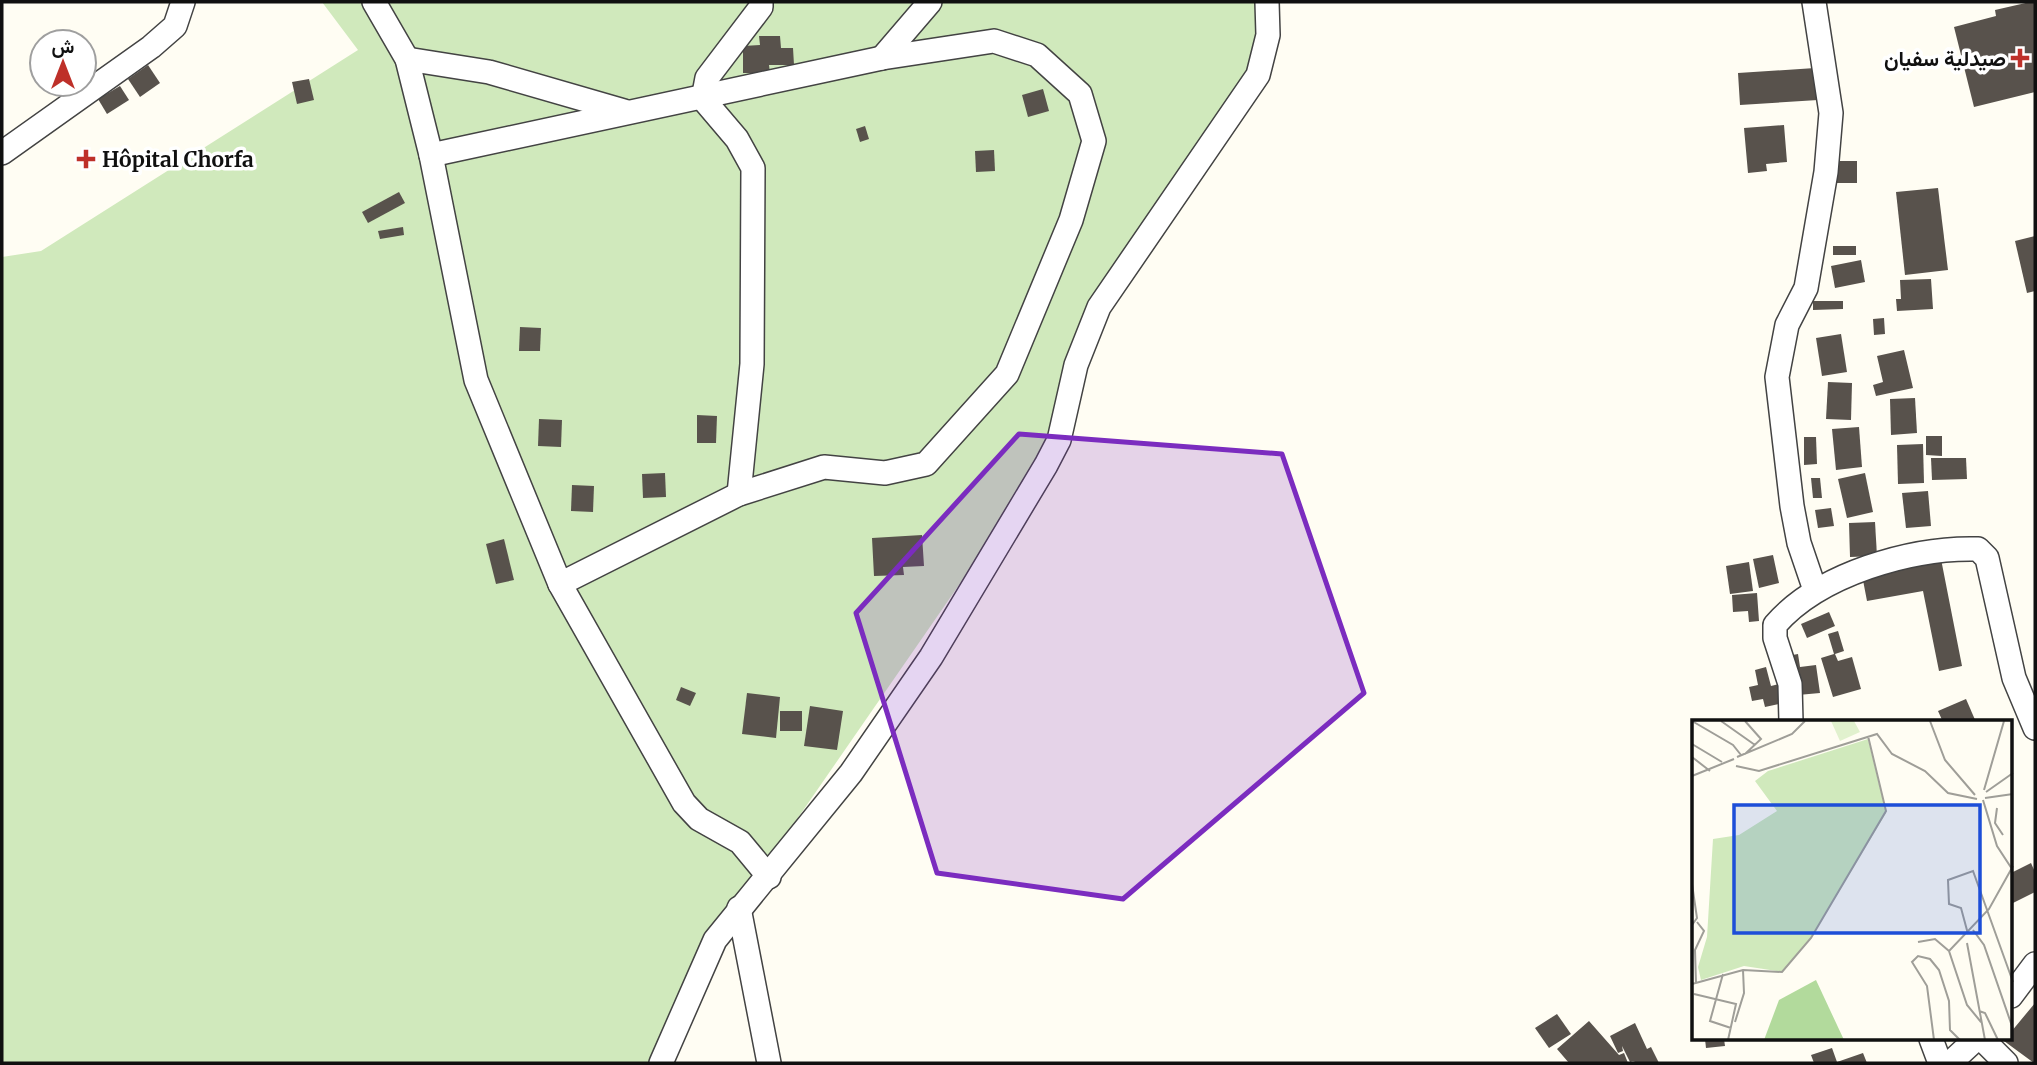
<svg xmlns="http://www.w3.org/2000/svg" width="2037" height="1065" font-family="Merriweather,Vazirmatn,serif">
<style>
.green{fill:#d0e9bc}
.building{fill:#58524c}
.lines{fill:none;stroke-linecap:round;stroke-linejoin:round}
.minor-casing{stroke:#434343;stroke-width:26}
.minor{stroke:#fff;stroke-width:23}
.marked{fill:#7b2cbf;fill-opacity:0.2;stroke:#7b2cbf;stroke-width:5;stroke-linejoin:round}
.poi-dot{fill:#be3029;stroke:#fff;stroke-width:2.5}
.labels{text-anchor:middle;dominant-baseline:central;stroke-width:7;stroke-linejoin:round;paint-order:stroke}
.poi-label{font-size:21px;font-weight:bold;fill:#101010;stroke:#fff;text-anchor:end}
.inset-road{fill:none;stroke:#9f9e98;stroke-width:2}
.view{fill:#1d4ed8;fill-opacity:0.15;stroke:#1d4ed8;stroke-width:3.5}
.inset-edge{fill:none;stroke:#101010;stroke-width:3.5}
</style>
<rect width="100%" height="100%" fill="#fffdf3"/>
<!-- green -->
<path class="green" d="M 322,2 L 1257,2 L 1260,68 L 1080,322 L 1053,449 L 739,903 L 665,1063 L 2,1063 L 2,257 L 41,251 L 358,50 Z"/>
<!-- building -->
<g class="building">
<path d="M 2030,2 L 2035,2 L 2035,92 L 1974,107 L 1954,27 L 1996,16 L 1995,10 Z"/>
<path d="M 759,36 L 780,36 L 781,48 L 793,48 L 794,65 L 769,65 L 770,73 L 743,73 L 743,46 L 760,45 Z"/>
<path d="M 148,65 L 160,83 L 140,97 L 128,79 Z"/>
<path d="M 1815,68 L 1818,100 L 1740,105 L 1738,73 Z"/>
<path d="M 309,79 L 314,100 L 297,104 L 292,82 Z"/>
<path d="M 120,86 L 129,100 L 107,114 L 98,99 Z"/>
<path d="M 1043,89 L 1049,111 L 1028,117 L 1022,95 Z"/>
<path d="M 1784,125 L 1787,162 L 1766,164 L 1767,171 L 1748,173 L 1744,128 Z"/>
<path d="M 865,126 L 869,139 L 860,142 L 856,129 Z"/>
<path d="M 994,150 L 995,171 L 976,172 L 975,151 Z"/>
<rect x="1830" y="161" width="27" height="22"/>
<path d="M 1938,188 L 1948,270 L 1905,275 L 1896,192 Z"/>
<path d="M 399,192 L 405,203 L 368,223 L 362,212 Z"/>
<path d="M 403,227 L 404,235 L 380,239 L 378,231 Z"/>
<path d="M 2035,236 L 2035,291 L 2027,293 L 2015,241 Z"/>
<rect x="1833" y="246" width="23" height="9"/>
<path d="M 1861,260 L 1865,282 L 1835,288 L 1831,266 Z"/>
<path d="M 1931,279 L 1933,309 L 1897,311 L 1896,299 L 1901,299 L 1900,280 Z"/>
<path d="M 1813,301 L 1843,301 L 1843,309 L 1813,310 Z"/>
<path d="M 1884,318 L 1885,334 L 1874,335 L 1873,319 Z"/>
<path d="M 520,327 L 541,328 L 540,351 L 519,351 Z"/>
<path d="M 1841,334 L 1847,372 L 1822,376 L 1816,338 Z"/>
<path d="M 1904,350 L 1913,388 L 1876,396 L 1873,385 L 1883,382 L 1877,356 Z"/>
<path d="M 1828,382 L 1852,383 L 1851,420 L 1826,419 Z"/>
<path d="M 1915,398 L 1917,433 L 1891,435 L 1890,399 Z"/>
<path d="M 697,415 L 717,416 L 716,443 L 697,443 Z"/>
<path d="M 539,419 L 562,420 L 561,447 L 538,446 Z"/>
<path d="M 1859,427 L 1862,467 L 1836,470 L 1832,429 Z"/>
<path d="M 1926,436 L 1942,436 L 1942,456 L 1926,455 Z"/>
<path d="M 1804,437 L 1816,437 L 1817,464 L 1804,465 Z"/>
<path d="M 1923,444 L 1924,483 L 1898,484 L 1897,445 Z"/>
<path d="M 1931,458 L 1966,458 L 1967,479 L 1932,480 Z"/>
<path d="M 665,473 L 666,497 L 643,498 L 642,474 Z"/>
<path d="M 1865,473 L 1873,512 L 1847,518 L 1838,479 Z"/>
<path d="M 1811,478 L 1820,478 L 1822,498 L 1813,498 Z"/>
<path d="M 572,485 L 594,486 L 593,512 L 571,511 Z"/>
<path d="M 1928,491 L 1931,526 L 1906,528 L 1902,493 Z"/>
<path d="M 1831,508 L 1834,526 L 1818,528 L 1815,510 Z"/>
<path d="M 1875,522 L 1877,556 L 1850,557 L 1849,523 Z"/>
<path d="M 922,535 L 924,566 L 903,567 L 904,575 L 874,576 L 872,538 Z"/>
<path d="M 504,539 L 514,580 L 496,584 L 486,544 Z"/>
<path d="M 1773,555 L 1779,583 L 1759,588 L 1753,559 Z"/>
<path d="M 1941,559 L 1962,666 L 1939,671 L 1923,591 L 1867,601 L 1862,575 Z"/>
<path d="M 1749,562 L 1753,591 L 1730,594 L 1726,566 Z"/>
<path d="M 1757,593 L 1759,621 L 1749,622 L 1748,611 L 1733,612 L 1732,595 Z"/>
<path d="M 1829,612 L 1835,626 L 1807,638 L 1801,624 Z"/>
<path d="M 1838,631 L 1844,651 L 1835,654 L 1838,661 L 1852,657 L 1861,689 L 1833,697 L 1821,658 L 1834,654 L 1828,634 Z"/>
<path d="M 1798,654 L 1800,667 L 1816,665 L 1820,693 L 1798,695 L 1787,656 Z"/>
<path d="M 1766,667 L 1771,686 L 1779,684 L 1783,703 L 1765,707 L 1763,699 L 1752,701 L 1749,687 L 1758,685 L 1755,670 Z"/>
<path d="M 681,687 L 696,693 L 690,706 L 676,700 Z"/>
<path d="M 747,693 L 780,697 L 776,738 L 742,734 Z"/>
<path d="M 1966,699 L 1976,722 L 1943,722 L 1938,711 Z"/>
<path d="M 810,706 L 843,711 L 837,750 L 804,746 Z"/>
<rect x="780" y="711" width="22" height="20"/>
<path d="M 2031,863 L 2035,872 L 2035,892 L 2011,904 L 2011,873 Z"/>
<path d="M 2035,1003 L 2035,1063 L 2034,1063 L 2004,1041 L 2011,1039 L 2011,1032 Z"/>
<path d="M 1557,1014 L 1571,1034 L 1549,1048 L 1535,1028 Z"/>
<path d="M 1589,1021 L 1619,1055 L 1624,1053 L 1628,1063 L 1569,1063 L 1557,1049 Z"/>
<path d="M 1635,1023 L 1647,1049 L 1651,1047 L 1659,1063 L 1630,1063 L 1635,1061 L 1630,1062 L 1622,1046 L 1623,1051 L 1618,1053 L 1610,1036 Z"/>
<path d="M 1705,1039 L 1724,1039 L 1725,1046 L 1706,1048 Z"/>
<path d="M 1832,1048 L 1837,1062 L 1863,1053 L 1867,1063 L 1814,1063 L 1811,1055 Z"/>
</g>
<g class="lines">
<!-- minor casing -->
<g class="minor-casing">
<g id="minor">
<path d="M 374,2 L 407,59 L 431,155 L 476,380 L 560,584 L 684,803 L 699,819 L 740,842 L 769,877"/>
<path d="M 1814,2 L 1831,113 L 1826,172 L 1806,288 L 1787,325 L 1777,377 L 1792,506 L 1799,543 L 1815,590"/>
<path d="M 882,58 L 930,2"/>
<path d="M 407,59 L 489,72 L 624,111"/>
<path d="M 2,153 L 151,47 L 175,26 L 183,2"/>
<path d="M 431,155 L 882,58 L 994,41 L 1037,55 L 1080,94 L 1094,141 L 1071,220 L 1007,374 L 926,464 L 885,473 L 824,467 L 739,494 L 560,584"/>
<path d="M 739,494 L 752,364 L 753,168 L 737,139 L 703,99 L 707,78 L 761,7 L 761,2"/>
<path d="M 1791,722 L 1790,684 L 1775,638 L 1775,625 C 1819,574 1912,547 1978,549 L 1987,558 L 2014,678 L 2035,728"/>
<path d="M 739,908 L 769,1063"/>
<path d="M 2011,996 L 2035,964"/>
<path d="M 1931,1039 L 1940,1063"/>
<path d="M 1982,1039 L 2006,1063"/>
<path d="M 661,1063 L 715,940 L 851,773 L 931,657 L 1046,465 L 1059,440 L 1076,365 L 1099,307 L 1258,75 L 1268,35 L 1267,2"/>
<path d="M 1950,1063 L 1976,1039"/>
</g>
</g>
<!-- minor -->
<use href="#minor" class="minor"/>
</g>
<!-- marked area -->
<path class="marked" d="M 1019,434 L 1282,454 L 1364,693 L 1123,899 L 937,873 L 856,613 Z"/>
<!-- markers -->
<g class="poi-dot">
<path d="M2016.5 47.5h7v7h7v7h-7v7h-7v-7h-7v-7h7z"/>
<path d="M82.5 148.5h7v7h7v7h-7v7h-7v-7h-7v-7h7z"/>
</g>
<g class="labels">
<!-- poi labels -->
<g class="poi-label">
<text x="2006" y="58">صيدلية سفيان</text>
<text x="102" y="159" text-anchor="start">Hôpital Chorfa</text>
</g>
</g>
<!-- overview -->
<g transform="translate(1692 720)">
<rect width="320" height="320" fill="#fffdf3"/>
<path d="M 176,19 L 194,93 L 121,215 L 91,252 L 52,246 L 9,260 L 6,247 L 15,217 L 21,119 L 47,115 L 85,91 L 63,61 L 76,51 Z" fill="#d0e9bc"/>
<path d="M 124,260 L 152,320 L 72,320 L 87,280 Z" fill="#b2da9c"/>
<path d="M 139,1 L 162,1 L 168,12 L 148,21 Z" fill="#e1f1ce"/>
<path class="inset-road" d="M 0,1 L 41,25 L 49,35M 29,1 L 63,25M 53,1 L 69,19 L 53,34M 238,1 L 253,40 L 283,75M 0,24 L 30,42M 0,37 L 18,51M 45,37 L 100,14 L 113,1M 44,46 L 67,51 L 185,14 L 200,34 L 233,51 L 256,73 L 285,79M 0,56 L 42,39M 292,70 L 312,1M 294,72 L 321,53M 293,78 L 321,74M 291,80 L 305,126 L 320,149M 305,88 L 303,103 L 311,115M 0,164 L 5,198 L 0,205M 281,210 L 292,225 L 321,309M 276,214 L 269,188 L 257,184 L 256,160 L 281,151 L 321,262M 226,222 L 243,219 L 257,231M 275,223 L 293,320M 31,254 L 18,301 L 39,308M 4,263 L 3,230 L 12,211 L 5,202M 0,264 L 51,250 L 90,252 L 119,218 L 194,91 L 176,16M 2,274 L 44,284 L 36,320M 287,291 L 293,293 L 306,320M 43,302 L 52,273 L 51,250M 289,302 L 275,285 L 257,231 L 297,189 L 321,146M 242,320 L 235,266 L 220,242 L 226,236 L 238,239 L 247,250 L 257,281 L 258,310 L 268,320"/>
<path class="view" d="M 42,85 L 288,85 L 288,213 L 42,213 Z"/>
<rect width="320" height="320" class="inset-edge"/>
</g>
<!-- border -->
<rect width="2037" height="1065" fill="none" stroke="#101010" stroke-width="7"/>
<!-- north arrow -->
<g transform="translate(63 63)"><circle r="33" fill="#ffffff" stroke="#9f9f9f" stroke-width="2"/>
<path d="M0-5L12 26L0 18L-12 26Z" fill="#be3029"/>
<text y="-10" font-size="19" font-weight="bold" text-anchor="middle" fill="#101010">ش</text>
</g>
</svg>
